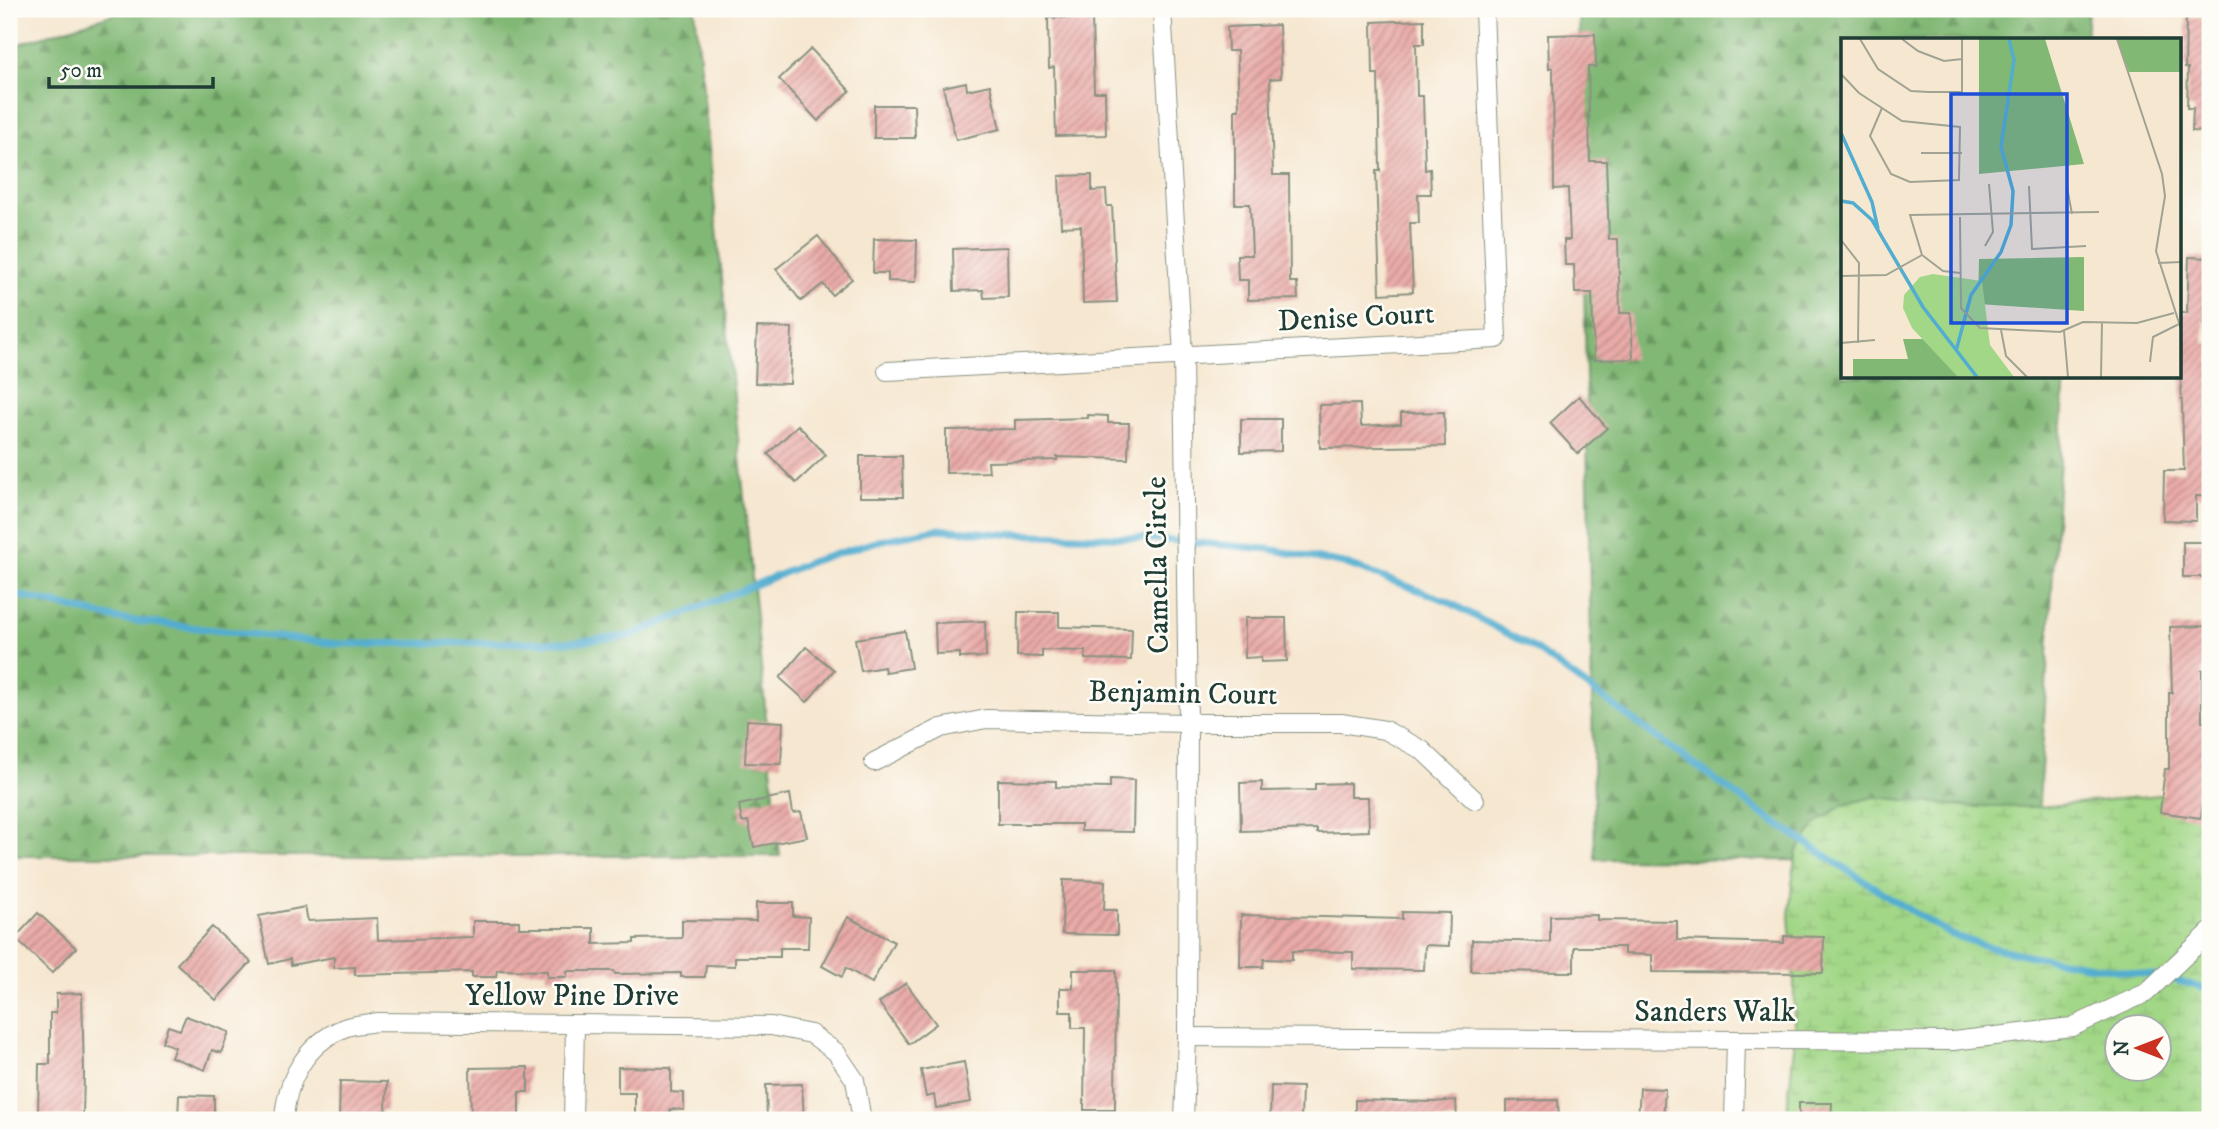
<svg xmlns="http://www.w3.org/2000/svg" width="2219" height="1129" font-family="'IM FELL DW Pica',serif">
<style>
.forest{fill:url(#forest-firs);stroke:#507a54;stroke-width:2}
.wetland{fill:url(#wetland-marsh);stroke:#608a5e;stroke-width:2;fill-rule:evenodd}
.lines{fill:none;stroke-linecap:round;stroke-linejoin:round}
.stream{stroke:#52add0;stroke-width:7}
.building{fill:url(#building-hatch)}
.street-casing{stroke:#8a9282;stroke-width:20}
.street{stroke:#fff;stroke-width:18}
.labels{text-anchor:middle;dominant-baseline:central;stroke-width:5;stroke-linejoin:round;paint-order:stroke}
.street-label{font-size:30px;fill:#1f3d34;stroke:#fdfcf7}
.inset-river{fill:none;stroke:#52add0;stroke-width:3.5}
.inset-road{fill:none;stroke:#a0a392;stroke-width:2}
.view{fill:#1d4ed8;fill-opacity:0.15;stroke:#1d4ed8;stroke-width:3.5}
.inset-edge{fill:none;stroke:#1f3d34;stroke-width:3.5}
</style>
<defs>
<pattern id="forest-firs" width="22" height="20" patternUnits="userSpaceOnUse" patternTransform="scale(1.75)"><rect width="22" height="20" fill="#81b874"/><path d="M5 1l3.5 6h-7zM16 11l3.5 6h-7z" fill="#699760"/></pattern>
<pattern id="wetland-marsh" width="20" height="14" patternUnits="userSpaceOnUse" patternTransform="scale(1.75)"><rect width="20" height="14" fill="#a2d787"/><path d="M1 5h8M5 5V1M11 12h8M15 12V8" fill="none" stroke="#8bb975"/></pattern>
<pattern id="building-hatch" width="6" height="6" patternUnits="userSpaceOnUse" patternTransform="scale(1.75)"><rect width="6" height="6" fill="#eaaba8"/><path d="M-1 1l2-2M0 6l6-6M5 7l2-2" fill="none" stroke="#bd8c8a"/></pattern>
</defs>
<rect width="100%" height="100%" fill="#fdfcf7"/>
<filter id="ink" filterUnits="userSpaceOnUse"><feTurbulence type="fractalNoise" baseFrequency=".0143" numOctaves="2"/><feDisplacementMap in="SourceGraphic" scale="14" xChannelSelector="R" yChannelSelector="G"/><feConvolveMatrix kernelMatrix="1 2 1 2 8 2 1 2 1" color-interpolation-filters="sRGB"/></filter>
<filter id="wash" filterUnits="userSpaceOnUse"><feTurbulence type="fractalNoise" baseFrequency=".00686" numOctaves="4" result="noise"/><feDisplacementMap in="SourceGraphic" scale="28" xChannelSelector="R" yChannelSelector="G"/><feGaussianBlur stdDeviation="1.57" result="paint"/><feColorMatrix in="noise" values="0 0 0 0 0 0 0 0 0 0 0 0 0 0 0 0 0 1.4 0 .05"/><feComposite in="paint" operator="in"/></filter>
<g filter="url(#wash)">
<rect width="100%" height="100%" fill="#f6e7d0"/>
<!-- forest -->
<g class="forest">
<path d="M 130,9 L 695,9 L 780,856 L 9,856 L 9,47 Z"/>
<path d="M 1579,9 L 2088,9 L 2086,40 L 1843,40 L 1843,376 L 2065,376 L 2035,869 L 1900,861 L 1595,859 Z"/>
</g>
<!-- wetland -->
<path class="wetland" d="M 2210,790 L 2210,1120 L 1786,1120 L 1794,1047 L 1794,981 L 1789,916 L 1792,883 L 1797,851 L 1816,824 L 1843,805 L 1874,797 L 1973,807 L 2038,807 ZM 2118,1028 L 2160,1028 L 2160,1070 L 2118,1070 Z"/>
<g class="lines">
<!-- stream -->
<path class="stream" d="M 9,593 L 118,619 L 339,644 L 570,642 L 629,636 L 813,561 L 878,541 L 938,529 L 1004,534 L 1141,538 L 1269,549 L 1349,565 L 1445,600 L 1534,648 L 1768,818 L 1900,904 L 1952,935 L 1989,947 L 2032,956 L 2171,979 L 2210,990"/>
</g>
<g id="blocks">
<!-- building -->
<g class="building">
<path d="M 1092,17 L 1094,92 L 1105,92 L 1106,135 L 1056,136 L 1054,67 L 1049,68 L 1048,18 Z"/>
<path d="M 2186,17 L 2210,18 L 2210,132 L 2192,131 L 2193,108 L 2187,108 L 2188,68 L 2185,68 Z"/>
<path d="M 1424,20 L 1424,44 L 1416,44 L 1417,96 L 1423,96 L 1425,170 L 1430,169 L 1431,194 L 1418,194 L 1419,223 L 1410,223 L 1413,292 L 1380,294 L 1376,171 L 1380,171 L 1378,74 L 1373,74 L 1372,22 Z"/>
<path d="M 1279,25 L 1281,78 L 1270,79 L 1273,175 L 1289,175 L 1290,282 L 1297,282 L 1298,299 L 1248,300 L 1248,280 L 1238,280 L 1237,255 L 1252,255 L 1250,204 L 1235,204 L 1235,110 L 1239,110 L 1237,51 L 1228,51 L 1227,27 Z"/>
<path d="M 1595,34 L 1596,67 L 1588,67 L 1590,161 L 1606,161 L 1609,239 L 1618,239 L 1620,313 L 1631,313 L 1633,359 L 1594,360 L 1592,293 L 1575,293 L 1574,265 L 1565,265 L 1564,240 L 1570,240 L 1568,188 L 1554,189 L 1553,68 L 1549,68 L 1548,35 Z"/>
<path d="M 811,49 L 850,91 L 818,121 L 779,79 Z"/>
<path d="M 966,82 L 967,90 L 990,85 L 1000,129 L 956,140 L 943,87 Z"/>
<path d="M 874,105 L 914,105 L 915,138 L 874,138 Z"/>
<path d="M 1092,175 L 1092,191 L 1106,190 L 1107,206 L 1112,206 L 1117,302 L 1083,303 L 1081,226 L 1061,227 L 1059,176 Z"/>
<path d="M 818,236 L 852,279 L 832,295 L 823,284 L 801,301 L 776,269 Z"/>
<path d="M 874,239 L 917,240 L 916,282 L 888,281 L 888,273 L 873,273 Z"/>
<path d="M 1007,247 L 1008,297 L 984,298 L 983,290 L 954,291 L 953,249 Z"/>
<path d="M 2189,257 L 2210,258 L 2210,293 L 2205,293 L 2204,343 L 2210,343 L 2210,496 L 2196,496 L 2196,521 L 2163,520 L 2164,471 L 2184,471 L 2179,313 L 2187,313 Z"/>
<path d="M 757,327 L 792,328 L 790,384 L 755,383 Z"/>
<path d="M 1579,396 L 1607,428 L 1578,454 L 1550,423 Z"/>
<path d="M 1360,404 L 1361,426 L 1401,424 L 1401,413 L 1444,412 L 1445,446 L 1320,448 L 1319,405 Z"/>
<path d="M 1088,415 L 1108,416 L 1108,423 L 1129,423 L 1128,459 L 1057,457 L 1057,460 L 988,462 L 989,472 L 946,473 L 946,430 L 1015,429 L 1015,420 L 1088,418 Z"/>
<path d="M 1241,419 L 1281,419 L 1281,451 L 1241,452 Z"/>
<path d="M 798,425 L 826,455 L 796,483 L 768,454 Z"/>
<path d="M 860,456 L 902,456 L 903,497 L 860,497 Z"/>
<rect x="2183" y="542" width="27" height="35"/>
<path d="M 1018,612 L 1059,612 L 1059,627 L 1132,629 L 1131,660 L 1085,659 L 1085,651 L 1042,650 L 1042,657 L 1017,656 Z"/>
<path d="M 1245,618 L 1286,618 L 1287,661 L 1261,662 L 1261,657 L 1245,658 Z"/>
<path d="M 985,621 L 986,657 L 960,658 L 960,653 L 936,654 L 935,623 Z"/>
<path d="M 2210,626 L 2210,669 L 2202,670 L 2202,722 L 2210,722 L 2210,750 L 2201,818 L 2160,812 L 2165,769 L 2169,769 L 2169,693 L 2172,693 L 2170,627 Z"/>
<path d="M 905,631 L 911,668 L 885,672 L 884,667 L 861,671 L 855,639 Z"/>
<path d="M 806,647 L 834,670 L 807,702 L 780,678 Z"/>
<path d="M 747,720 L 783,722 L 781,764 L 745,763 Z"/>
<path d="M 1110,779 L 1134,780 L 1133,832 L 1081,831 L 1081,824 L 998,824 L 998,780 L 1056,781 L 1056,787 L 1110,788 Z"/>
<path d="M 1262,782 L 1262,791 L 1315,790 L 1315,784 L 1350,783 L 1350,797 L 1368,797 L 1369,831 L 1317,833 L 1317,829 L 1241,831 L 1240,783 Z"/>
<path d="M 790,794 L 793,813 L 801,812 L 807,837 L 754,847 L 748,821 L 742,822 L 739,805 Z"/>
<path d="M 1063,880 L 1105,881 L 1104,910 L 1117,910 L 1117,935 L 1062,934 Z"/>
<path d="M 756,903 L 793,903 L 793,916 L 809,917 L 808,948 L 780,948 L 780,957 L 735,957 L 735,966 L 706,965 L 705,977 L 681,977 L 681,973 L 615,974 L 614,971 L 567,971 L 567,977 L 547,977 L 547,971 L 497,970 L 496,977 L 472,977 L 472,972 L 355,975 L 355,967 L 334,968 L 334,957 L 291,965 L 290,959 L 269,964 L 259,916 L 305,907 L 308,921 L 377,918 L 378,940 L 473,937 L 473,921 L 519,921 L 519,928 L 594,928 L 594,944 L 634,943 L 634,939 L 682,938 L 682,920 L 756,921 Z"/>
<path d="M 1402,912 L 1450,913 L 1449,946 L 1425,945 L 1424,970 L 1353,969 L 1353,952 L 1292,951 L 1292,960 L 1264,959 L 1263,967 L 1240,967 L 1241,915 L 1402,919 Z"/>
<path d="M 38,913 L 76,948 L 52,973 L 15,938 Z"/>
<path d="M 1597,915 L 1597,920 L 1677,921 L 1677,940 L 1784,943 L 1784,936 L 1824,937 L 1823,973 L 1652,972 L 1652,955 L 1624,954 L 1624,947 L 1574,947 L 1574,972 L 1471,971 L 1472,940 L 1550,942 L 1550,916 Z"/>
<path d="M 848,917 L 894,942 L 872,983 L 846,968 L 842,977 L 822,966 Z"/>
<path d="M 212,927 L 251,962 L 216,1000 L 177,964 Z"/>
<path d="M 1073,970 L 1116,970 L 1115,1110 L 1084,1110 L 1085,1028 L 1072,1028 L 1072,1012 L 1060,1012 L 1060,988 L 1073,988 Z"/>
<path d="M 906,983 L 936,1024 L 909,1044 L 879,1003 Z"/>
<path d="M 82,993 L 84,1073 L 83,1116 L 38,1115 L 39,1064 L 50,1064 L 50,1013 L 56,1013 L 56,994 Z"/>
<path d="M 186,1016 L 229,1032 L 221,1053 L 212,1050 L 205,1070 L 171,1057 L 175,1047 L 162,1042 L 168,1026 L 180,1030 Z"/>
<path d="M 964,1062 L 971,1102 L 936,1108 L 934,1095 L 926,1097 L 921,1070 Z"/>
<path d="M 528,1067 L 528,1092 L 519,1092 L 519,1120 L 471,1120 L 470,1068 Z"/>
<path d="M 618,1067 L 671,1068 L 671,1092 L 684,1093 L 684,1110 L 670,1109 L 670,1120 L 635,1120 L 635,1093 L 618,1093 Z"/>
<path d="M 340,1081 L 387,1082 L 386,1111 L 381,1111 L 380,1120 L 339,1120 Z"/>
<path d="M 802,1084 L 804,1120 L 767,1120 L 766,1085 Z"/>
<path d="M 1271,1086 L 1302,1087 L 1301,1120 L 1270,1120 Z"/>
<path d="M 1640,1088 L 1665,1089 L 1663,1120 L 1638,1120 Z"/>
<path d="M 179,1095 L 214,1096 L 214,1120 L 178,1120 Z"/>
<path d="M 1355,1100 L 1434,1102 L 1456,1100 L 1457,1120 L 1355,1120 Z"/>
<path d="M 1558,1100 L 1559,1120 L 1507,1120 L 1507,1101 Z"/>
<path d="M 1799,1103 L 1832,1103 L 1831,1120 L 1799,1120 Z"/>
</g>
</g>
</g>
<g filter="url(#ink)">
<use href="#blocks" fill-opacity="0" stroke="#8a9282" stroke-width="2"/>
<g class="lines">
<!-- street casing -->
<g class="street-casing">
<g id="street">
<path d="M 1162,9 L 1183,355 L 1188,723 L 1187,1037 L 1184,1120"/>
<path d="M 887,371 L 1497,339 L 1484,9"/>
<path d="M 874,762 L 941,728 L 986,719 L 1188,723 L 1341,723 L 1385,730 L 1422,750 L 1475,800"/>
<path d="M 1187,1037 L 1953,1041 L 2072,1027 L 2146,993 L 2210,932"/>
<path d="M 284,1120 C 286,1080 306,1044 344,1028 C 354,1024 367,1024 377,1022 L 771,1026 L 811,1034 L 836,1052 L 855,1080 L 862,1120"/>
<path d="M 573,1120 L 575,1025"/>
<path d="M 1734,1120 L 1736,1040"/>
</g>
</g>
<!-- street -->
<use href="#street" class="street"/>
</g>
</g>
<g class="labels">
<!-- street labels -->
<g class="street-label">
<text transform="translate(1356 318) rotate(-3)">Denise Court</text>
<text transform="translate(1158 565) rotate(-91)">Camella Circle</text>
<text transform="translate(1183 694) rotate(1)">Benjamin Court</text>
<text x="572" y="996">Yellow Pine Drive</text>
<text x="1715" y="1012">Sanders Walk</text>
</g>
</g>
<!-- overview -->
<g transform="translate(1841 38)">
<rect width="340" height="340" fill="#f6e7d0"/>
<path d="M 138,1 L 204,1 L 243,126 L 138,136 ZM 276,1 L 339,1 L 339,34 L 288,34 ZM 243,219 L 243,273 L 137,266 L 138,221 ZM 62,301 L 95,301 L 122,339 L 12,339 L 12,321 L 67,321 Z" fill="#81b874"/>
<path d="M 92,236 L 141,243 L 149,307 L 173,339 L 117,339 L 71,290 L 62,270 L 63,257 L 79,239 Z" fill="#a2d787"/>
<path class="inset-river" d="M 0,95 L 31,164 L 37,191M 0,163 L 12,165 L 31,182 L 82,269 L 136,339M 115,313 L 130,257 L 160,214 L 170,187 L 172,153 L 160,109 L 173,22 L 168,1"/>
<path class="inset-road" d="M 19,1 L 37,31 L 70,53 L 88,54 L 121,54 L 121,1M 61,1 L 77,13 L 103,23 L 121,21M 276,1 L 321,136 L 324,158 L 315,213 L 340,291M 0,36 L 18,55 L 61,83 L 119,89 L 118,142 L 69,144 L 50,136 L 29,98 L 41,70M 80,115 L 121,115M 188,148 L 191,211 L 245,208M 226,149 L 231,176M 119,179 L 120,270 L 139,290 L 219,294 L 242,284 L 296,285 L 333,275M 0,202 L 18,225 L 17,305M 144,208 L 152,194 L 148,146M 317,225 L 340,224M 119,235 L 102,233 L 81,217 L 69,177 L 258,174M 0,238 L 45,237 L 81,217M 160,292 L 165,318 L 186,339M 223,293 L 227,339M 0,305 L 34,302M 309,324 L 312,299 L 338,286M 260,339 L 261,284"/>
<path class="view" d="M 110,56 L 226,56 L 226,285 L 110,285 Z"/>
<rect width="340" height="340" class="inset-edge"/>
</g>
<!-- margin -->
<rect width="2219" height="1129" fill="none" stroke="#fdfcf7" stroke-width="35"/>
<!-- north arrow -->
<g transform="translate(2138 1048) rotate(270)"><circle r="33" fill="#fdfcf7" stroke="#a4b0a9" stroke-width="2"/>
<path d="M0-5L12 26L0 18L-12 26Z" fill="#c8321e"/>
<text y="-10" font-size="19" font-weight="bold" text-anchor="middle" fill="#1f3d34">N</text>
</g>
<!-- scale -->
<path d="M49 77v10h164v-10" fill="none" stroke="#1f3d34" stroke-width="3.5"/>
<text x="60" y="77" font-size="21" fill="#1f3d34" stroke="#fdfcf7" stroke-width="5" paint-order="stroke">50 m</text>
</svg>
